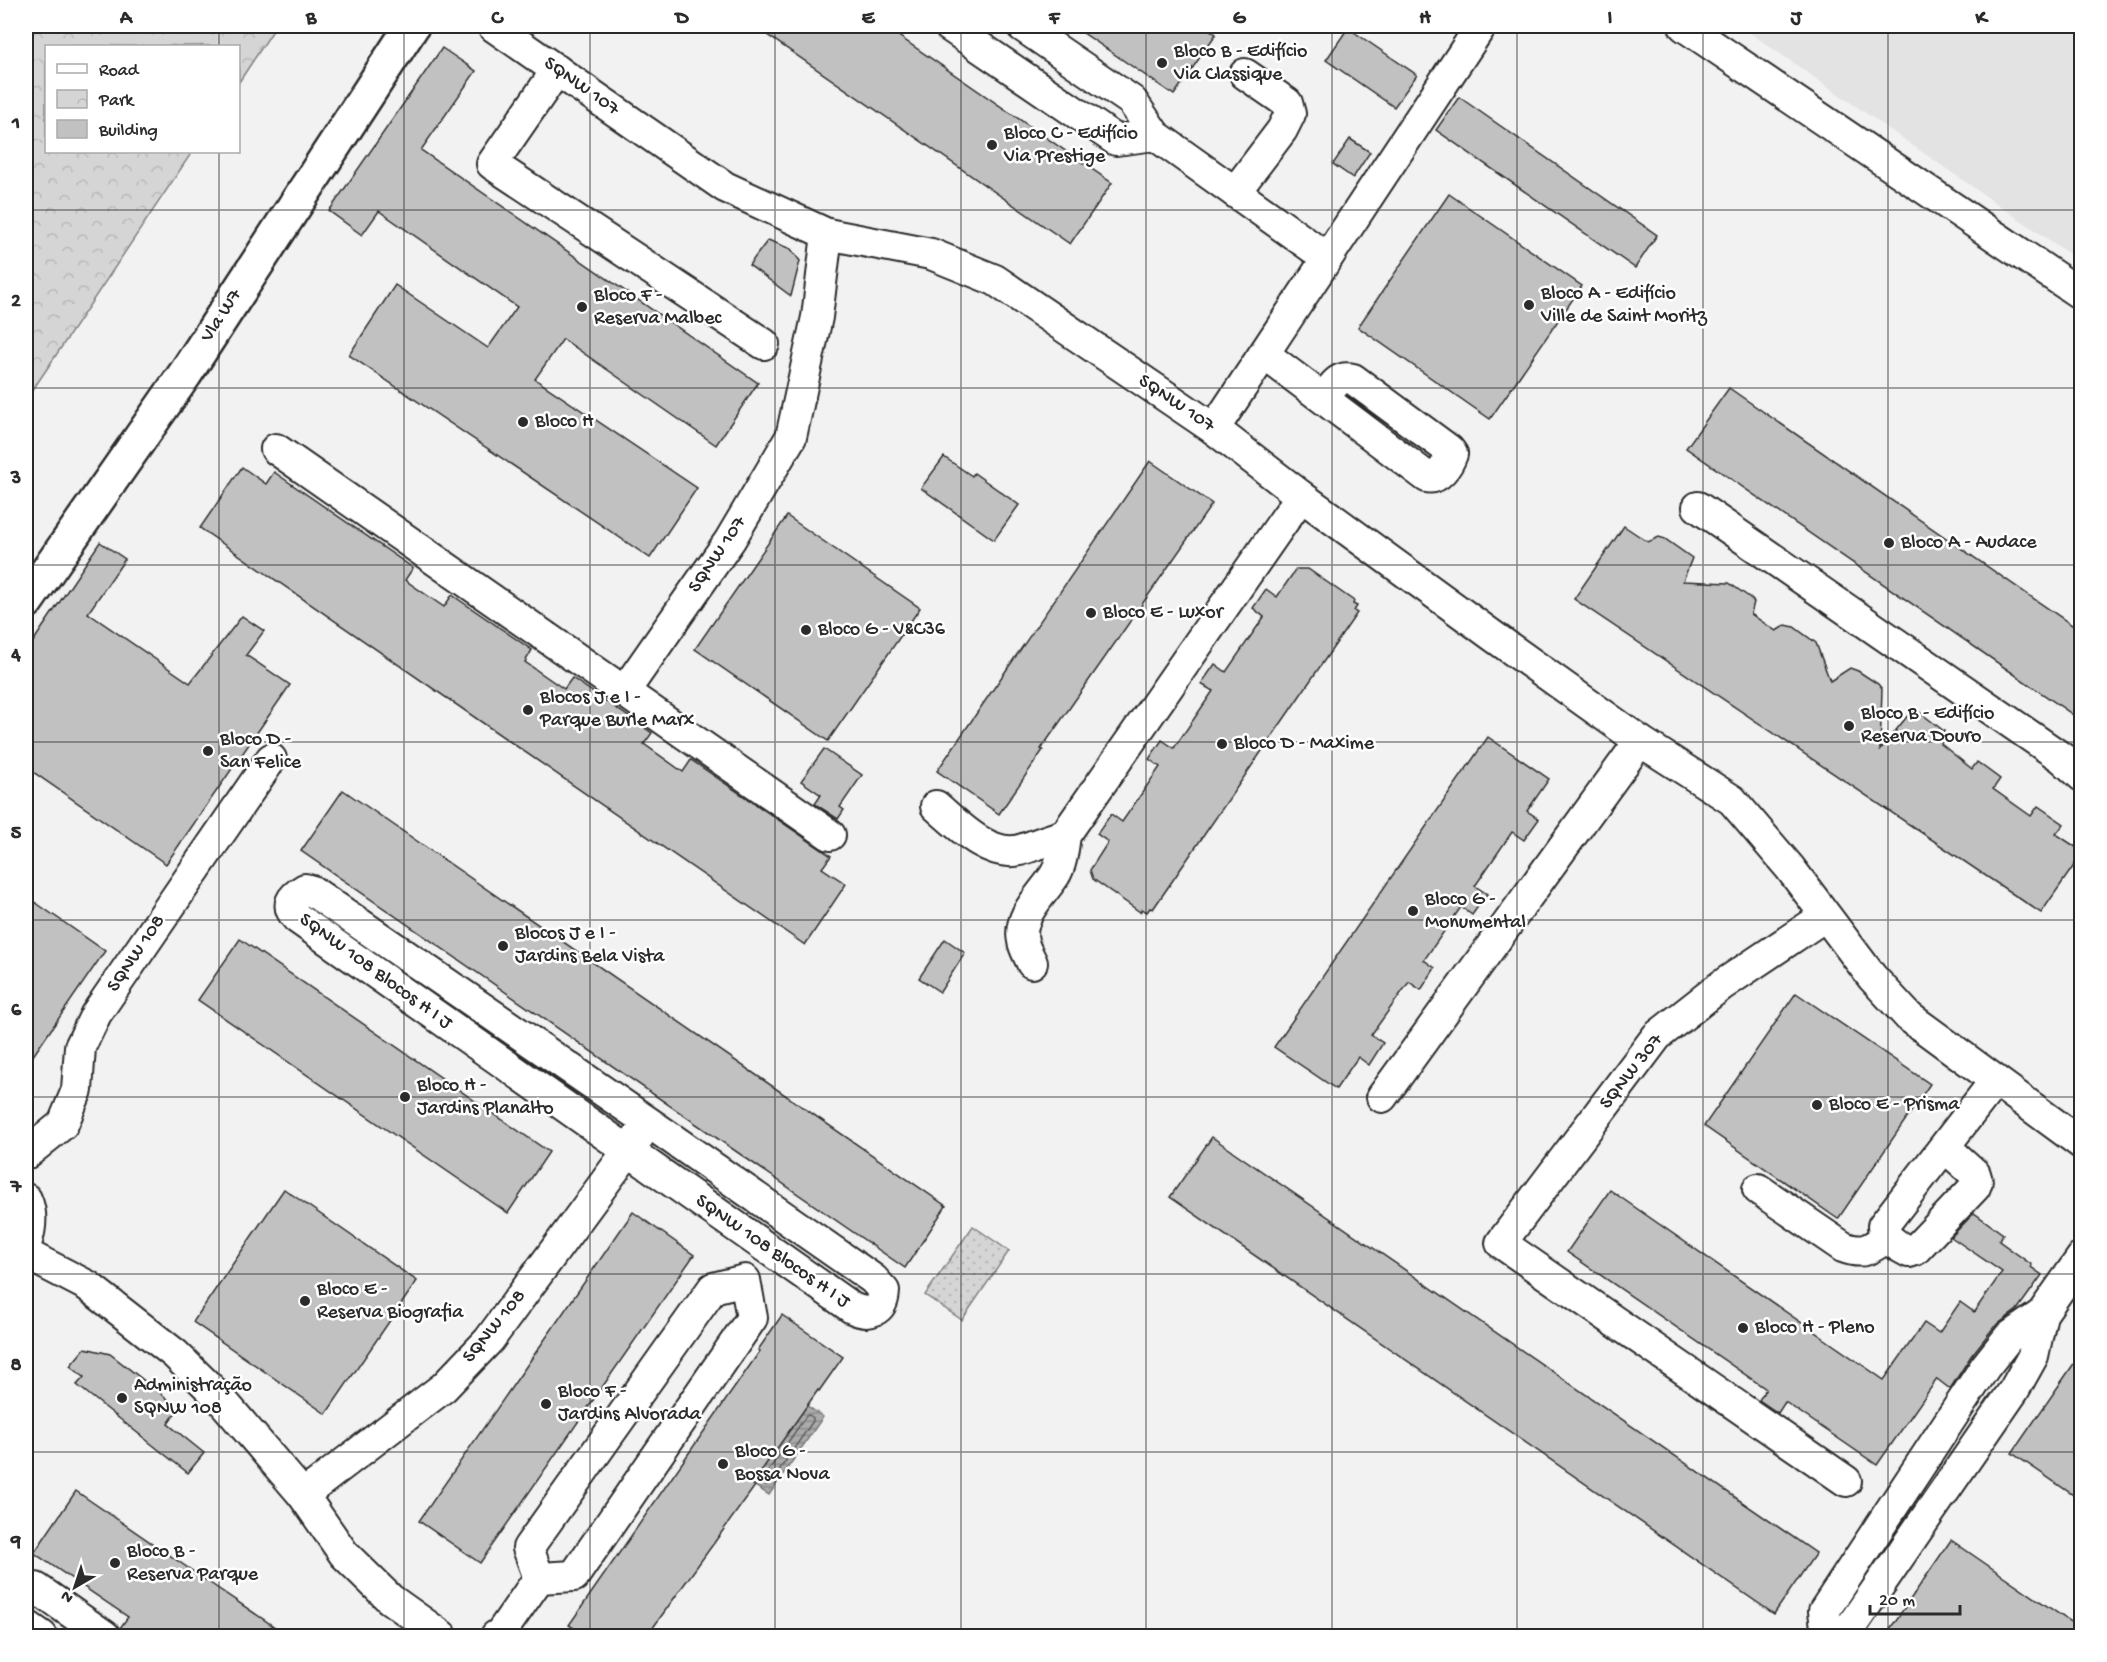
<svg xmlns="http://www.w3.org/2000/svg" width="2107" height="1662" font-family="'Gochi Hand',sans-serif">
<style>
.built{fill:#e3e3e3}
.park{fill:url(#park-crowns);stroke:#808080;stroke-width:1.5}
.garden{fill:url(#garden-dots);stroke:#808080;stroke-width:1.5}
.water{fill:url(#water-rules);stroke:#787878;stroke-width:1.5}
.lines{fill:none;stroke-linecap:round;stroke-linejoin:round}
.shore{stroke:#5e5e5e;stroke-width:1.5}
.building{fill:#c1c1c1;stroke:#2b2b2b;stroke-width:1.5}
.street-casing{stroke:#2b2b2b;stroke-width:34}
.secondary-casing{stroke:#2b2b2b;stroke-width:38}
.street{stroke:#fff;stroke-width:30}
.secondary{stroke:#fff;stroke-width:33}
.grid{fill:none;stroke:#2b2b2b;stroke-width:1.5;stroke-opacity:0.55}
.poi-dot{fill:#2b2b2b;stroke:#fff;stroke-width:2}
.labels{text-anchor:middle;dominant-baseline:central;stroke-width:5;stroke-linejoin:round;paint-order:stroke}
.poi-label{font-size:20px;fill:#2b2b2b;stroke:#fff;text-anchor:start}
.street-label{font-size:20px;fill:#2b2b2b;stroke:#fff}
.neatline{fill:none;stroke:#2b2b2b;stroke-width:2}
.grid-label{font-size:20px;text-anchor:middle;font-weight:bold;fill:#2b2b2b}
</style>
<defs>
<pattern id="park-crowns" width="20" height="18" patternUnits="userSpaceOnUse" patternTransform="scale(1.5)"><rect width="20" height="18" fill="#d5d5d5"/><path d="M2 6a3 3 0 1 1 6 0M12 15a3 3 0 1 1 6 0" fill="none" stroke="#b7b7b7"/></pattern>
<pattern id="garden-dots" width="8" height="8" patternUnits="userSpaceOnUse" patternTransform="scale(1.5)"><rect width="8" height="8" fill="#d5d5d5"/><path d="M2 2h.1M6 6h.1" fill="none" stroke="#b7b7b7" stroke-width="1.8" stroke-linecap="round"/></pattern>
<pattern id="water-rules" width="6" height="5" patternUnits="userSpaceOnUse" patternTransform="scale(1.5)"><rect width="6" height="5" fill="#ababab"/><path d="M0 2.5h6" fill="none" stroke="#8b8b8b"/></pattern>
</defs>
<rect width="100%" height="100%" fill="#f2f2f2"/>
<filter id="ink" filterUnits="userSpaceOnUse"><feTurbulence type="fractalNoise" baseFrequency=".0167" numOctaves="2"/><feDisplacementMap in="SourceGraphic" scale="12" xChannelSelector="R" yChannelSelector="G"/><feConvolveMatrix kernelMatrix="1 2 1 2 8 2 1 2 1" color-interpolation-filters="sRGB"/></filter>
<g filter="url(#ink)">
<!-- built -->
<path class="built" d="M 1740,26 L 2081,26 L 2081,262 Z"/>
<!-- park -->
<path class="park" d="M 26,26 L 276,26 L 239,82 L 238,46 L 46,46 L 46,152 L 192,152 L 26,400 Z"/>
<!-- garden -->
<path class="garden" d="M 973,1226 L 1009,1251 L 962,1320 L 925,1295 Z"/>
<!-- water -->
<path class="water" d="M 806,1405 L 823,1417 L 769,1495 L 752,1484 Z"/>
<g class="lines">
<!-- shore -->
<path class="shore" d="M 809,1415 L 813,1418 L 813,1421 L 769,1485 L 765,1485 L 761,1483 L 762,1480 L 806,1416 Z"/>
</g>
<!-- building -->
<g class="building">
<path d="M 754,26 L 884,26 L 1112,183 L 1070,244 Z"/>
<path d="M 1073,26 L 1204,26 L 1216,34 L 1174,95 Z"/>
<path d="M 1348,28 L 1417,75 L 1394,107 L 1326,60 Z"/>
<path d="M 442,48 L 476,71 L 421,150 L 758,383 L 716,445 L 563,339 L 535,379 L 697,488 L 650,558 L 349,355 L 395,285 L 488,348 L 517,307 L 379,211 L 362,235 L 329,211 Z"/>
<path d="M 1459,97 L 1657,235 L 1635,268 L 1436,130 Z"/>
<path d="M 1350,139 L 1370,152 L 1353,178 L 1333,164 Z"/>
<path d="M 1449,194 L 1582,286 L 1490,419 L 1358,327 Z"/>
<path d="M 768,240 L 791,249 L 800,261 L 791,296 L 749,265 Z"/>
<path d="M 1729,388 L 2082,632 L 2082,721 L 1686,448 Z"/>
<path d="M 944,457 L 972,476 L 974,473 L 1019,505 L 994,540 L 921,488 Z"/>
<path d="M 1150,461 L 1212,504 L 1041,749 L 1043,750 L 999,814 L 937,771 Z"/>
<path d="M 242,467 L 266,484 L 274,472 L 413,568 L 405,580 L 444,607 L 452,595 L 532,650 L 525,662 L 564,689 L 572,678 L 652,733 L 644,744 L 683,772 L 691,760 L 831,856 L 822,868 L 846,884 L 805,945 L 200,528 Z"/>
<path d="M 787,516 L 920,608 L 828,741 L 695,649 Z"/>
<path d="M 1624,526 L 1648,542 L 1659,537 L 1665,539 L 1692,558 L 1683,581 L 1729,583 L 1749,597 L 1754,602 L 1751,614 L 1776,631 L 1786,625 L 1794,627 L 1816,643 L 1830,681 L 1850,668 L 1858,671 L 1878,684 L 1882,689 L 1880,750 L 1914,708 L 1944,731 L 1941,744 L 1972,769 L 1977,762 L 2000,779 L 1993,789 L 2031,816 L 2038,806 L 2064,824 L 2056,834 L 2082,851 L 2082,854 L 2041,913 L 1574,599 Z"/>
<path d="M 100,542 L 125,559 L 88,613 L 190,683 L 242,616 L 264,631 L 246,655 L 290,685 L 166,864 L 26,767 L 26,652 Z"/>
<path d="M 1296,569 L 1308,569 L 1354,601 L 1353,604 L 1357,606 L 1354,611 L 1357,613 L 1153,909 L 1150,908 L 1147,912 L 1142,909 L 1140,912 L 1093,879 L 1090,870 L 1108,842 L 1097,834 L 1111,814 L 1122,822 L 1160,767 L 1149,759 L 1162,740 L 1174,748 L 1213,691 L 1201,684 L 1215,664 L 1226,672 L 1264,617 L 1253,608 L 1266,589 L 1277,597 Z"/>
<path d="M 1488,737 L 1549,779 L 1527,811 L 1539,819 L 1524,840 L 1512,832 L 1475,886 L 1487,894 L 1472,915 L 1461,907 L 1424,960 L 1435,968 L 1421,990 L 1409,982 L 1371,1035 L 1383,1043 L 1369,1065 L 1358,1057 L 1336,1089 L 1274,1047 Z"/>
<path d="M 824,749 L 862,775 L 840,807 L 844,810 L 838,819 L 815,804 L 821,795 L 801,781 Z"/>
<path d="M 343,790 L 946,1206 L 905,1268 L 301,851 Z"/>
<path d="M 26,896 L 105,951 L 26,1066 Z"/>
<path d="M 240,939 L 549,1152 L 508,1213 L 198,1000 Z"/>
<path d="M 945,939 L 965,953 L 940,992 L 919,978 Z"/>
<path d="M 1796,993 L 1930,1084 L 1838,1219 L 1704,1126 Z"/>
<path d="M 1212,1137 L 1816,1553 L 1774,1614 L 1170,1197 Z"/>
<path d="M 284,1189 L 417,1281 L 326,1414 L 193,1322 Z"/>
<path d="M 1610,1190 L 1884,1380 L 1924,1323 L 1939,1333 L 1960,1302 L 1974,1312 L 2002,1272 L 1951,1237 L 1974,1213 L 2003,1234 L 1999,1241 L 2032,1265 L 2031,1267 L 2042,1275 L 2017,1310 L 1994,1327 L 1971,1356 L 1950,1389 L 1937,1379 L 1877,1465 L 1785,1402 L 1778,1413 L 1759,1400 L 1766,1389 L 1567,1252 Z"/>
<path d="M 633,1212 L 694,1255 L 480,1563 L 419,1521 Z"/>
<path d="M 782,1315 L 843,1357 L 819,1391 L 818,1390 L 752,1484 L 755,1486 L 647,1636 L 586,1636 L 569,1625 L 760,1351 L 758,1350 Z"/>
<path d="M 85,1348 L 110,1354 L 179,1408 L 168,1424 L 204,1453 L 188,1473 L 77,1385 L 84,1377 L 70,1366 Z"/>
<path d="M 2082,1352 L 2082,1501 L 2012,1453 Z"/>
<path d="M 76,1491 L 210,1583 L 288,1636 L 133,1636 L 120,1628 L 128,1617 L 34,1553 Z"/>
<path d="M 1951,1540 L 2082,1630 L 2082,1636 L 1885,1636 Z"/>
</g>
<g class="lines">
<!-- street casing -->
<g class="street-casing">
<g id="street">
<path d="M 493,26 L 725,187 L 827,234 L 931,254 L 995,280 L 1214,429 L 1301,496 L 1493,636 L 1640,741 L 1732,800 L 1790,868 L 1872,977 L 1909,1017 L 2082,1144"/>
<path d="M 949,26 L 1116,140 L 1155,135"/>
<path d="M 1022,26 L 1132,101 L 1155,135 L 1327,258"/>
<path d="M 1684,26 L 2082,295"/>
<path d="M 557,70 L 492,164 L 764,344"/>
<path d="M 1235,192 L 1282,130 L 1290,114 L 1287,103 L 1245,74"/>
<path d="M 1264,354 L 1427,477 C 1438,480 1448,465 1452,454 L 1449,450 L 1353,379 C 1337,375 1333,387 1324,398"/>
<path d="M 1214,429 L 1481,26"/>
<path d="M 276,449 L 830,835"/>
<path d="M 1698,507 L 2062,758 L 2082,776"/>
<path d="M 624,692 L 730,540 L 791,437 L 817,317 L 827,234"/>
<path d="M 936,806 C 957,824 989,858 1020,850 C 1035,845 1050,839 1065,835"/>
<path d="M 305,889 L 312,891 L 648,1122 L 873,1279 L 884,1291 C 883,1312 869,1316 852,1308 L 297,918 C 285,905 291,897 305,889 Z"/>
<path d="M 1825,916 L 1722,985 L 1657,1036 L 1501,1243 L 1846,1481"/>
<path d="M 1032,963 C 1029,956 1024,948 1023,941 C 1017,916 1043,894 1055,875 C 1062,863 1063,849 1065,835 L 1301,496"/>
<path d="M 1382,1097 L 1640,741"/>
<path d="M 1945,1147 L 1975,1174 L 1977,1181 L 1975,1187 L 1915,1250 L 1909,1252 C 1899,1247 1883,1238 1883,1226 L 1995,1081"/>
<path d="M 26,1154 L 63,1124 L 77,1090 L 80,1047 L 96,1014 L 271,759"/>
<path d="M 1758,1189 L 1843,1247 C 1864,1255 1870,1249 1887,1237"/>
<path d="M 26,1199 C 33,1214 31,1229 26,1244"/>
<path d="M 26,1254 L 88,1286 L 175,1354 L 220,1398 L 303,1495 L 344,1554 L 390,1599 L 442,1636"/>
<path d="M 745,1280 L 752,1318 L 574,1576 L 539,1578 L 528,1548 L 713,1288 Z"/>
<path d="M 303,1495 L 444,1387 L 489,1340 L 639,1136"/>
<path d="M 26,1597 L 36,1588 L 105,1636"/>
<path d="M 26,1625 L 42,1636"/>
<path d="M 1826,1632 L 1850,1628 L 2014,1390 L 2033,1356 L 2042,1314"/>
<path d="M 496,1636 L 500,1634 L 539,1578"/>
<path d="M 1827,1636 L 1824,1611 L 1985,1367 L 2008,1338 L 2042,1314 L 2082,1257"/>
</g>
</g>
<!-- secondary casing -->
<g class="secondary-casing">
<path id="secondary" d="M 26,602 L 185,374 L 412,26"/>
</g>
<!-- street -->
<use href="#street" class="street"/>
<!-- secondary -->
<use href="#secondary" class="secondary"/>
</g>
</g>
<!-- grid -->
<path class="grid" d="M 219,26 L 219,46M 404,26 L 404,1636M 590,26 L 590,1636M 775,26 L 775,1636M 961,26 L 961,1636M 1146,26 L 1146,1636M 1332,26 L 1332,1636M 1517,26 L 1517,1636M 1703,26 L 1703,1636M 1888,26 L 1888,1636M 219,152 L 219,1636M 26,210 L 2082,210M 26,388 L 2082,388M 26,565 L 2082,565M 26,742 L 2082,742M 26,920 L 2082,920M 26,1097 L 2082,1097M 26,1274 L 2082,1274M 26,1452 L 2082,1452"/>
<!-- markers -->
<g class="poi-dot">
<circle cx="1162" cy="63" r="6"/>
<circle cx="992" cy="145" r="6"/>
<circle cx="1529" cy="305" r="6"/>
<circle cx="582" cy="307" r="6"/>
<circle cx="523" cy="422" r="6"/>
<circle cx="1889" cy="543" r="6"/>
<circle cx="1091" cy="613" r="6"/>
<circle cx="806" cy="630" r="6"/>
<circle cx="528" cy="710" r="6"/>
<circle cx="1849" cy="726" r="6"/>
<circle cx="1222" cy="744" r="6"/>
<circle cx="208" cy="751" r="6"/>
<circle cx="1413" cy="911" r="6"/>
<circle cx="503" cy="946" r="6"/>
<circle cx="405" cy="1097" r="6"/>
<circle cx="1817" cy="1105" r="6"/>
<circle cx="305" cy="1301" r="6"/>
<circle cx="1743" cy="1328" r="6"/>
<circle cx="122" cy="1398" r="6"/>
<circle cx="546" cy="1404" r="6"/>
<circle cx="723" cy="1464" r="6"/>
<circle cx="115" cy="1563" r="6"/>
</g>
<g class="labels">
<!-- poi labels -->
<g class="poi-label">
<text x="1174" y="52">Bloco B - Edifício<tspan x="1174" dy="23">Via Classique</tspan></text>
<text x="1004" y="134">Bloco C - Edifício<tspan x="1004" dy="23">Via Prestige</tspan></text>
<text x="1541" y="294">Bloco A - Edifício<tspan x="1541" dy="23">Ville de Saint Moritz</tspan></text>
<text x="594" y="296">Bloco F -<tspan x="594" dy="23">Reserva Malbec</tspan></text>
<text x="535" y="422">Bloco H</text>
<text x="1901" y="543">Bloco A - Audace</text>
<text x="1103" y="613">Bloco E - Luxor</text>
<text x="818" y="630">Bloco G - V&amp;C36</text>
<text x="540" y="698">Blocos J e I -<tspan x="540" dy="23">Parque Burle Marx</tspan></text>
<text x="1861" y="714">Bloco B - Edifício<tspan x="1861" dy="23">Reserva Douro</tspan></text>
<text x="220" y="740">Bloco D -<tspan x="220" dy="23">San Felice</tspan></text>
<text x="1234" y="744">Bloco D - Maxime</text>
<text x="1425" y="900">Bloco G -<tspan x="1425" dy="23">Monumental</tspan></text>
<text x="515" y="934">Blocos J e I -<tspan x="515" dy="23">Jardins Bela Vista</tspan></text>
<text x="417" y="1086">Bloco H -<tspan x="417" dy="23">Jardins Planalto</tspan></text>
<text x="1829" y="1105">Bloco E - Prisma</text>
<text x="317" y="1290">Bloco E -<tspan x="317" dy="23">Reserva Biografia</tspan></text>
<text x="1755" y="1328">Bloco H - Pleno</text>
<text x="134" y="1386">Administração<tspan x="134" dy="23">SQNW 108</tspan></text>
<text x="558" y="1392">Bloco F -<tspan x="558" dy="23">Jardins Alvorada</tspan></text>
<text x="735" y="1452">Bloco G -<tspan x="735" dy="23">Bossa Nova</tspan></text>
<text x="127" y="1552">Bloco B -<tspan x="127" dy="23">Reserva Parque</tspan></text>
</g>
<!-- street labels -->
<g class="street-label">
<text transform="translate(581 87) rotate(35)">SQNW 107</text>
<text transform="translate(222 316) rotate(-57)">Vla W7</text>
<text transform="translate(1176 404) rotate(34)">SQNW 107</text>
<text transform="translate(718 555) rotate(-56)">SQNW 107</text>
<text transform="translate(137 954) rotate(-56)">SQNW 108</text>
<text transform="translate(375 972) rotate(36)">SQNW 108 Blocos H I J</text>
<text transform="translate(1632 1072) rotate(-52)">SQNW 307</text>
<text transform="translate(772 1252) rotate(35)">SQNW 108 Blocos H I J</text>
<text transform="translate(495 1327) rotate(-51)">SQNW 108</text>
</g>
</g>
<!-- margin -->
<rect width="2107" height="1662" fill="none" stroke="#fff" stroke-width="66"/>
<!-- legend -->
<rect x="45" y="45" width="195" height="108" fill="#ffffff" stroke="#aaaaaa" stroke-width="1.5"/>
<rect x="57" y="64" width="30" height="9" fill="#ffffff" stroke="#aaaaaa" stroke-width="1.5"/>
<text x="99" y="75" font-size="18" fill="#2b2b2b">Road</text>
<rect x="57" y="90" width="30" height="18" fill="url(#park-crowns)" stroke="#aaaaaa" stroke-width="1.5"/>
<text x="99" y="105" font-size="18" fill="#2b2b2b">Park</text>
<rect x="57" y="120" width="30" height="18" fill="#c1c1c1" stroke="#aaaaaa" stroke-width="1.5"/>
<text x="99" y="135" font-size="18" fill="#2b2b2b">Building</text>
<!-- north arrow -->
<g transform="translate(75 1587) rotate(219)" stroke="#ffffff" stroke-width="4.5" paint-order="stroke">
<path d="M0-4.5L10 22L0 15L-10 22Z" fill="#2b2b2b"/>
<text y="-9" font-size="16" font-weight="bold" text-anchor="middle" fill="#2b2b2b">N</text>
</g>
<!-- scale -->
<path d="M1870 1605v9h90v-9" fill="none" stroke="#2b2b2b" stroke-width="3"/>
<text x="1879" y="1605" font-size="18" fill="#2b2b2b" stroke="#ffffff" stroke-width="4.5" paint-order="stroke">20 m</text>
<rect x="33" y="33" width="2041" height="1596" class="neatline"/>
<g class="grid-label">
<text x="126" y="23">A</text>
<text x="311" y="23">B</text>
<text x="497" y="23">C</text>
<text x="682" y="23">D</text>
<text x="868" y="23">E</text>
<text x="1054" y="23">F</text>
<text x="1239" y="23">G</text>
<text x="1425" y="23">H</text>
<text x="1610" y="23">I</text>
<text x="1796" y="23">J</text>
<text x="1981" y="23">K</text>
<text x="16" y="128">1</text>
<text x="16" y="306">2</text>
<text x="16" y="483">3</text>
<text x="16" y="660">4</text>
<text x="16" y="838">5</text>
<text x="16" y="1015">6</text>
<text x="16" y="1192">7</text>
<text x="16" y="1370">8</text>
<text x="16" y="1547">9</text>
</g>
</svg>
